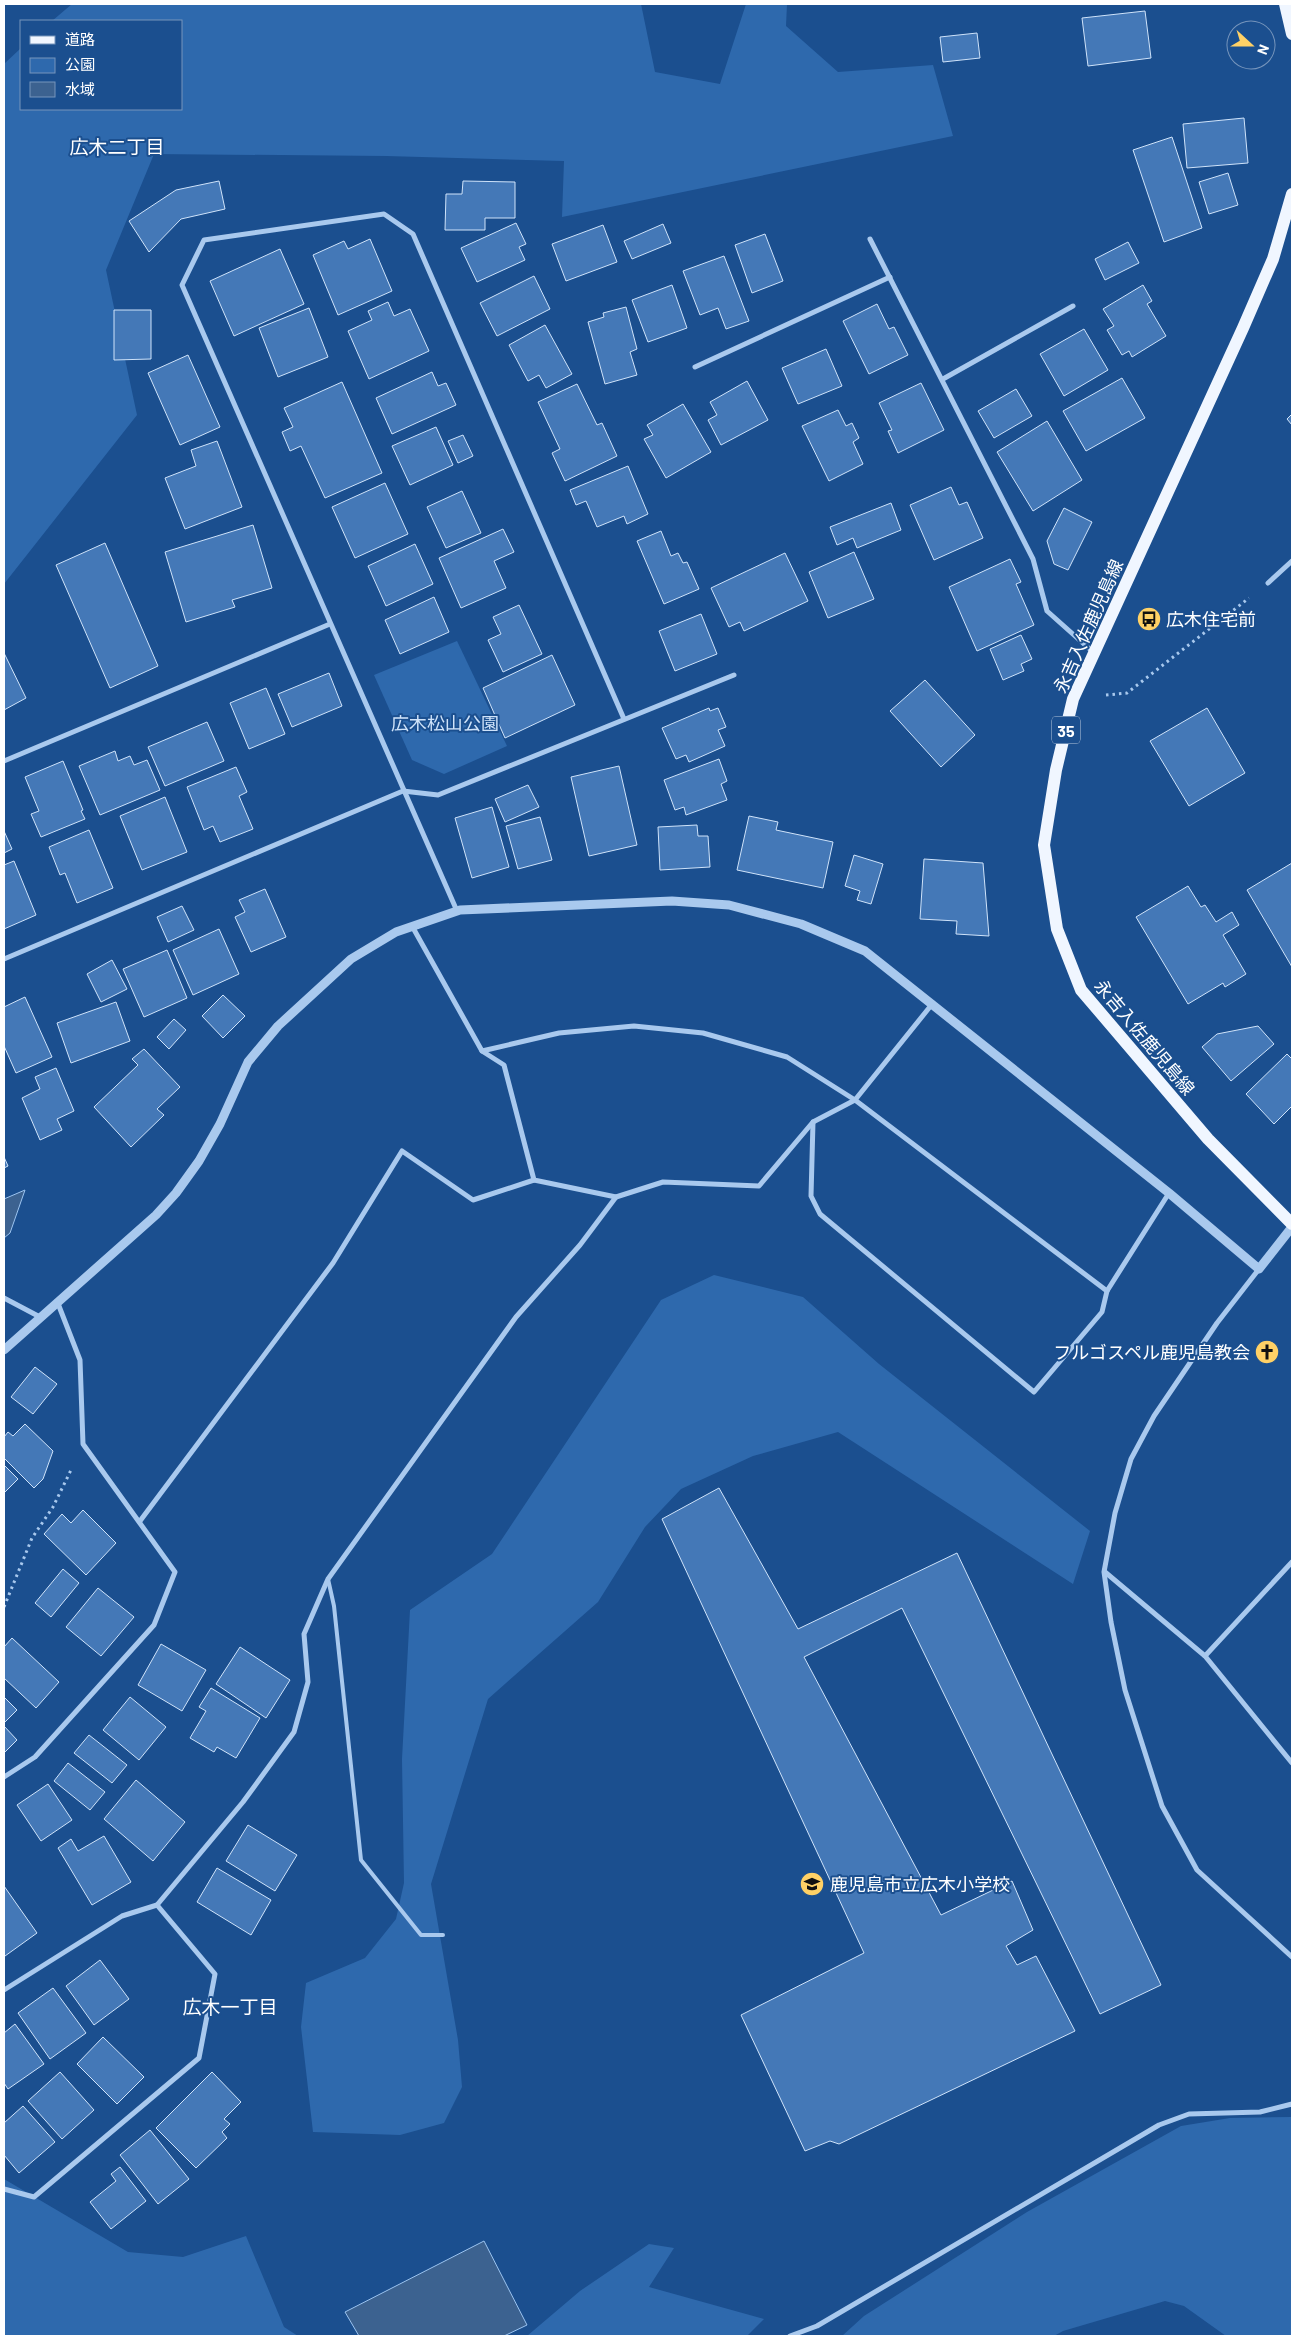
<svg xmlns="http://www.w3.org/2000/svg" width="1296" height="2340" font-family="Barlow,'Noto Sans JP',sans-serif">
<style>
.green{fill:#2e69ad}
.water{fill:#3c6290;stroke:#9cc4f0}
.building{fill:#4478b7;stroke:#cfe3fa}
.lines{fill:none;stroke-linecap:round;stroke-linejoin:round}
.path{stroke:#a9c9ee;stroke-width:3;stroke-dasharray:2.5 4;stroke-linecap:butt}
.service{stroke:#a9c9ee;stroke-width:4}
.minor{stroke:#a9c9ee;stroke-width:5}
.tertiary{stroke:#a9c9ee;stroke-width:9}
.primary{stroke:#f0f6ff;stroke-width:12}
.labels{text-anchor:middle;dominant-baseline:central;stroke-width:4;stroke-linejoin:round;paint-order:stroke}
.shield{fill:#1b4f8f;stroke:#bbcadd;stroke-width:1}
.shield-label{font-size:16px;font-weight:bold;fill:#fff}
.poi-label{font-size:18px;fill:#fff;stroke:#1b4f8f;text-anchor:start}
.street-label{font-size:18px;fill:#fff;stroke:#1b4f8f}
.park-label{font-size:18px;fill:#cfe3fa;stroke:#1b4f8f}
.neighbourhood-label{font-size:19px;fill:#fff;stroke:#1b4f8f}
</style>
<rect width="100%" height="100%" fill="#1b4f8f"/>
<!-- green -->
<g class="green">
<path d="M 72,4 L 641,4 L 655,72 L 720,84 L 746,4 L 787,4 L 786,26 L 838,72 L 933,65 L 953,136 L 562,217 L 564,161 L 386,156 L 154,154 L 106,270 L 137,415 L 4,584 L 4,64 L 21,48 L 21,109 L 181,109 L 181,21 L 52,21 Z"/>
<path d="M 457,641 L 507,746 L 444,774 L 412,760 L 374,675 Z"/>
<path d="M 714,1275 L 803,1297 L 879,1364 L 1090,1531 L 1073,1584 L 838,1432 L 753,1456 L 681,1489 L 645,1527 L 598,1602 L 488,1699 L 431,1884 L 458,2040 L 462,2087 L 444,2123 L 400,2135 L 313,2132 L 301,2027 L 306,1983 L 365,1958 L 396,1919 L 404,1883 L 402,1759 L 410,1610 L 492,1554 L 661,1300 Z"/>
<path d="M 1292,2117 L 1292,2336 L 1226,2336 L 1184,2306 L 1165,2301 L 1063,2331 L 1054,2336 L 842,2336 L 864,2316 L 1027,2212 L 1181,2126 L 1230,2118 Z"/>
<path d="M 4,2179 L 128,2252 L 183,2257 L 246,2236 L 284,2327 L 298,2336 L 4,2336 Z"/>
<path d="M 649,2244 L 674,2248 L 649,2287 L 764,2319 L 747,2336 L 527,2336 L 580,2291 Z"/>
</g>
<!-- water -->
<g class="water">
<path d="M 25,1190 L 10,1233 L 4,1238 L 4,1199 Z"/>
<path d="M 484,2241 L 527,2325 L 504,2336 L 359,2336 L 345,2312 Z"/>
</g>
<!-- building -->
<g class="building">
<path d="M 1145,11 L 1151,58 L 1088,66 L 1082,18 Z"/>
<path d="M 977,33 L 980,58 L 943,62 L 940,37 Z"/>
<path d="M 1244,118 L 1248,163 L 1187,168 L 1183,124 Z"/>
<path d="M 1172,137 L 1202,228 L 1164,242 L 1133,150 Z"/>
<path d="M 1228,173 L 1238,205 L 1209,214 L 1199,182 Z"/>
<path d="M 219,181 L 225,209 L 181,219 L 149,252 L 129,221 L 176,190 Z"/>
<path d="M 463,181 L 515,182 L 515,218 L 485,218 L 485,230 L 445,230 L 446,194 L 462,194 Z"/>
<path d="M 516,223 L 526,244 L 519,247 L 525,260 L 477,282 L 461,248 Z"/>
<path d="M 663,224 L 671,243 L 632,259 L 624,241 Z"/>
<path d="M 603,225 L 617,262 L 566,281 L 552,244 Z"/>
<path d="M 765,234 L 783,281 L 752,293 L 735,245 Z"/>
<path d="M 370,239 L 392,291 L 338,315 L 313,255 L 344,241 L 348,249 Z"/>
<path d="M 1128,242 L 1139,263 L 1105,280 L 1095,259 Z"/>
<path d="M 280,249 L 304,304 L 234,336 L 210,281 Z"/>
<path d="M 724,256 L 749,321 L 726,329 L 718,308 L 700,315 L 683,271 Z"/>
<path d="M 534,276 L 550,309 L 497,336 L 480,303 Z"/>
<path d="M 672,285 L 687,328 L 648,342 L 632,300 Z"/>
<path d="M 1143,285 L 1152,301 L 1147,304 L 1166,336 L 1132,357 L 1129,351 L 1122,355 L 1107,330 L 1114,326 L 1103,309 Z"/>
<path d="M 388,302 L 394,316 L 410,309 L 429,351 L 369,379 L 348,331 L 372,320 L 368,311 Z"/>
<path d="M 877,304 L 889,329 L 894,327 L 908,355 L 869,374 L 843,321 Z"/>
<path d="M 626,307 L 637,349 L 630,352 L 637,375 L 605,384 L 588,322 L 604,317 L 603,313 Z"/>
<path d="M 309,308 L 328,357 L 278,377 L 259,328 Z"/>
<path d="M 114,310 L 151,310 L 151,359 L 114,360 Z"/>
<path d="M 545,325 L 572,374 L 546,388 L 539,375 L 528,381 L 509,345 Z"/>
<path d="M 1084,329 L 1108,370 L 1064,396 L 1040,354 Z"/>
<path d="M 826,349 L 842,386 L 798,404 L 782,368 Z"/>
<path d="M 188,355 L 220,427 L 180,445 L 148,373 Z"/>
<path d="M 432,372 L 438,386 L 446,383 L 456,405 L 392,434 L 376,398 Z"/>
<path d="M 1122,378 L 1145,418 L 1086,451 L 1063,411 Z"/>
<path d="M 747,381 L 768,420 L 721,445 L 708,420 L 717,415 L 710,402 Z"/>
<path d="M 342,382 L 382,473 L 325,498 L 301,446 L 290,451 L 282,432 L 293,427 L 284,408 Z"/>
<path d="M 921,383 L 944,430 L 898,453 L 888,431 L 892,430 L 879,403 Z"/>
<path d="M 577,384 L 597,425 L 602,423 L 617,456 L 565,481 L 552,453 L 560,449 L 538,402 Z"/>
<path d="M 1016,389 L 1032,416 L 994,438 L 978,411 Z"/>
<path d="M 683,404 L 711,452 L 666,478 L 644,439 L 653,435 L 647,425 Z"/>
<path d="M 838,410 L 846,426 L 852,423 L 859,438 L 853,442 L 863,464 L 829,481 L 802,426 Z"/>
<path d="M 1292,414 L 1292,425 L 1287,419 Z"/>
<path d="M 1047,421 L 1082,480 L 1033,511 L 997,452 Z"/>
<path d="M 436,427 L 453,465 L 410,485 L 392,446 Z"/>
<path d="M 463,435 L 473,456 L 458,463 L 448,441 Z"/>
<path d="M 217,441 L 242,507 L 185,529 L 165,478 L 196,466 L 191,450 Z"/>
<path d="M 628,466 L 648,514 L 627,524 L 624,516 L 597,527 L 586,501 L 576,505 L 570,490 Z"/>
<path d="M 385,483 L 408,534 L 355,558 L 332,507 Z"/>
<path d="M 951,487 L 959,505 L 967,502 L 983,538 L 934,560 L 910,505 Z"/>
<path d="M 462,491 L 481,533 L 446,548 L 427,507 Z"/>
<path d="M 891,503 L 901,530 L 857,548 L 853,538 L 837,545 L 830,527 Z"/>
<path d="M 1064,508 L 1092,522 L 1068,570 L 1054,564 L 1047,541 Z"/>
<path d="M 253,525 L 272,588 L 232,600 L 235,607 L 186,622 L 165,552 Z"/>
<path d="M 503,529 L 514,552 L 494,561 L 506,588 L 461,608 L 439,558 Z"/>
<path d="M 661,531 L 671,556 L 678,553 L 683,563 L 687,562 L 699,589 L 664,604 L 637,541 Z"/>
<path d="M 105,543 L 158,666 L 110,688 L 56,565 Z"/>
<path d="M 415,544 L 433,584 L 386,606 L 368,566 Z"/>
<path d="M 854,552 L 874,599 L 828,618 L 809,572 Z"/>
<path d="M 785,553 L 808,601 L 744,631 L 740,622 L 729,627 L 711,588 Z"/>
<path d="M 1010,559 L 1021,582 L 1016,584 L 1034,625 L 977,651 L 949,587 Z"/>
<path d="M 434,597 L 449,632 L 400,654 L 385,620 Z"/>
<path d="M 519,605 L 542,654 L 503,672 L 488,640 L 501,634 L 493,617 Z"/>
<path d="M 701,614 L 717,654 L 675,671 L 659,631 Z"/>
<path d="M 1021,635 L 1032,659 L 1021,664 L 1024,671 L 1003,680 L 990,649 Z"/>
<path d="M 4,653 L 26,698 L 4,710 Z"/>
<path d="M 552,655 L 575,705 L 505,738 L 483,688 Z"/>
<path d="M 329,673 L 342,706 L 292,727 L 278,694 Z"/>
<path d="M 925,680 L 975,735 L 941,767 L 890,711 Z"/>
<path d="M 266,688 L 285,734 L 249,749 L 230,703 Z"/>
<path d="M 709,708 L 710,711 L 718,708 L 726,727 L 718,730 L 725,746 L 689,762 L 686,755 L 676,759 L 662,728 Z"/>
<path d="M 1207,708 L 1245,773 L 1189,806 L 1150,741 Z"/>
<path d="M 207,722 L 224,761 L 165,786 L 148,747 Z"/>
<path d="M 115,751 L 118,761 L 130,756 L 134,765 L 147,760 L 160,790 L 100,815 L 79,766 Z"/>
<path d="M 719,759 L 727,781 L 721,784 L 727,800 L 686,815 L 684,807 L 675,810 L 664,780 Z"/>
<path d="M 63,761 L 83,810 L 81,811 L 85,819 L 41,837 L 31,814 L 39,811 L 25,777 Z"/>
<path d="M 619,766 L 637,845 L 589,856 L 571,777 Z"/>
<path d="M 236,767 L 247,792 L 239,796 L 253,829 L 220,842 L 213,826 L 204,830 L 187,787 Z"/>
<path d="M 528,785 L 539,807 L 505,822 L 495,799 Z"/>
<path d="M 165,797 L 187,852 L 142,870 L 120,816 Z"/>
<path d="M 492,807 L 509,867 L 472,878 L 455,818 Z"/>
<path d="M 749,816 L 778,822 L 776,830 L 833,842 L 823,888 L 737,870 Z"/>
<path d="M 540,817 L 552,860 L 518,869 L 506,826 Z"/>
<path d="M 697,825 L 698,836 L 708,836 L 710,867 L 660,870 L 658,827 Z"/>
<path d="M 89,830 L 113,888 L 77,903 L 65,873 L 60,875 L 49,847 Z"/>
<path d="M 4,831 L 12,849 L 4,853 Z"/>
<path d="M 854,855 L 883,864 L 871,904 L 857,900 L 860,891 L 845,886 Z"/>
<path d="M 924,859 L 983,863 L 989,936 L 956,934 L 957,921 L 920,919 Z"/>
<path d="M 14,861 L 36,915 L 4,929 L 4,865 Z"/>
<path d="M 1292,863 L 1292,967 L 1247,890 Z"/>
<path d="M 1188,886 L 1201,907 L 1205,905 L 1216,922 L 1232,912 L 1239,925 L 1223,935 L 1246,974 L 1225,987 L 1223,983 L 1188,1004 L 1136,917 Z"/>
<path d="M 265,889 L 286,937 L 251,952 L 235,917 L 245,912 L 239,900 Z"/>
<path d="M 182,906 L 194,930 L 168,942 L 157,917 Z"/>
<path d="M 219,929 L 239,974 L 193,995 L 173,950 Z"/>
<path d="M 167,950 L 187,998 L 144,1017 L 123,969 Z"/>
<path d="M 112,960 L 127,989 L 101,1002 L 87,974 Z"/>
<path d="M 223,995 L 245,1016 L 223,1038 L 202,1016 Z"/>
<path d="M 25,997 L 52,1057 L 16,1073 L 4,1046 L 4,1007 Z"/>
<path d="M 116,1002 L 130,1041 L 71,1063 L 57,1023 Z"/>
<path d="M 174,1019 L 186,1030 L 169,1049 L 157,1037 Z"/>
<path d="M 1258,1026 L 1274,1044 L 1231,1081 L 1202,1047 L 1217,1034 Z"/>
<path d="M 144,1049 L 180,1087 L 157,1109 L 164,1115 L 131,1147 L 94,1107 L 138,1065 L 132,1059 Z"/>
<path d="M 1287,1054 L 1292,1059 L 1292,1106 L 1274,1124 L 1246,1094 Z"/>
<path d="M 56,1068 L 74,1111 L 57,1119 L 62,1130 L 40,1140 L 22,1098 L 40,1089 L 35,1077 Z"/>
<path d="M 4,1157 L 8,1166 L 4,1168 Z"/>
<path d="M 35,1367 L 57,1384 L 33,1414 L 11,1397 Z"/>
<path d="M 25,1424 L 53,1451 L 43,1479 L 34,1488 L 4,1458 L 4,1437 L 8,1432 L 13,1436 Z"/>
<path d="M 4,1465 L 18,1479 L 4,1493 Z"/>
<path d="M 719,1488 L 798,1629 L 957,1553 L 1161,1985 L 1100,2014 L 902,1608 L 804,1657 L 941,1915 L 1012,1881 L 1033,1930 L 1006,1946 L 1017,1965 L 1036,1956 L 1075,2031 L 839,2144 L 830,2141 L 805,2151 L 741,2015 L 864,1953 L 662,1519 Z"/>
<path d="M 83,1510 L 116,1543 L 86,1575 L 44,1534 L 62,1514 L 71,1523 Z"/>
<path d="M 63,1569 L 79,1583 L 51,1617 L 35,1603 Z"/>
<path d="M 98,1588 L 134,1617 L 101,1656 L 66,1627 Z"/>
<path d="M 12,1638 L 59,1682 L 36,1708 L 4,1678 L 4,1647 Z"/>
<path d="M 161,1644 L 206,1670 L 182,1711 L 138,1685 Z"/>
<path d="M 240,1647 L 290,1680 L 266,1718 L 216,1684 Z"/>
<path d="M 211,1688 L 260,1718 L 236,1758 L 217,1747 L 214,1752 L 190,1738 L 206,1711 L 199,1707 Z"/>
<path d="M 4,1697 L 17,1710 L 4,1723 Z"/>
<path d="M 130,1697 L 166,1727 L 139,1760 L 103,1730 Z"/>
<path d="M 4,1726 L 17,1740 L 4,1753 Z"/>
<path d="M 89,1735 L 127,1765 L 112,1783 L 74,1753 Z"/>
<path d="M 68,1763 L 105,1792 L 90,1810 L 54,1781 Z"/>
<path d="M 136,1780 L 185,1822 L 153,1861 L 104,1819 Z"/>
<path d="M 48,1784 L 72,1820 L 41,1841 L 17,1805 Z"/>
<path d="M 248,1825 L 297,1855 L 275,1891 L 226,1861 Z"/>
<path d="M 104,1836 L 131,1882 L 92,1905 L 58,1848 L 71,1839 L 78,1851 Z"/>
<path d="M 217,1868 L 271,1900 L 251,1935 L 197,1902 Z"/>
<path d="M 4,1886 L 37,1933 L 5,1956 L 4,1955 Z"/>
<path d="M 100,1960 L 129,1999 L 94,2025 L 66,1986 Z"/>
<path d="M 53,1988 L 86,2033 L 50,2059 L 18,2013 Z"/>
<path d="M 15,2024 L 44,2064 L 8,2089 L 4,2083 L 4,2033 Z"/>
<path d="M 103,2037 L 144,2077 L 117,2104 L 77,2064 Z"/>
<path d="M 60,2072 L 94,2110 L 62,2139 L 28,2101 Z"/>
<path d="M 212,2072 L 241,2102 L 224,2119 L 230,2124 L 222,2132 L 227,2138 L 196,2168 L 156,2128 Z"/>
<path d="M 23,2106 L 55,2142 L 19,2173 L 4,2155 L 4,2123 Z"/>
<path d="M 150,2130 L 189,2179 L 158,2204 L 120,2155 Z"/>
<path d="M 120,2167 L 146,2201 L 111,2229 L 90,2202 L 116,2181 L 111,2174 Z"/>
</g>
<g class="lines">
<!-- path -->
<g class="path">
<path d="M 1106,695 L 1127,693 L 1249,598"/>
<path d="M 4,1607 L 32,1538 L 53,1507 L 71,1470"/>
</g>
<!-- service -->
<path class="service" d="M 328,1579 L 334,1606 L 361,1860 L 421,1935 L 443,1935"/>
<!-- minor -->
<g class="minor">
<path d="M 870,239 L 1033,559 L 1047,611 L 1093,652"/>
<path d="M 695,367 L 890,277"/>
<path d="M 943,379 L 1073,306"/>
<path d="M 1268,583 L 1292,561"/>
<path d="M 4,761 L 330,624"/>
<path d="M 457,911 L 182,285 L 204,240 L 384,214 L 413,234 L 624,719"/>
<path d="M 4,959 L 403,791 L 438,795 L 734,675"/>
<path d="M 482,1051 L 559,1033 L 634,1026 L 703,1033 L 787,1057 L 855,1100 L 933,1003"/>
<path d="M 813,1122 L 811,1196 L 820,1214 L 1034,1392 L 1102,1312 L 1107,1291 L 1169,1193"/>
<path d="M 616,1197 L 663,1182 L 759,1186 L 813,1122 L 855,1100 L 1107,1291"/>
<path d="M 1259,1269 L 1217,1323 L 1154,1416 L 1131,1459 L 1115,1513 L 1104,1572 L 1111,1622 L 1125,1690 L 1162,1806 L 1197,1870 L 1292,1957"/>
<path d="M 4,1298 L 40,1317"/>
<path d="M 140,1521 L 333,1263 L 402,1151 L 473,1200 L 534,1180"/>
<path d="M 1105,1572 L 1205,1656 L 1292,1763"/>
<path d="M 1205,1656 L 1292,1562"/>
<path d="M 4,1777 L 35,1757 L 154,1625 L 175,1572 L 83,1444 L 80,1360 L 57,1301"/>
<path d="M 4,1990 L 122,1916 L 157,1905 L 243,1802 L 294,1732 L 308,1682 L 304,1634 L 328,1579 L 516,1317 L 580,1245 L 616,1197 L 534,1180 L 504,1065 L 482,1051 L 412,926"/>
<path d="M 4,2189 L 34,2197 L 199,2058 L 215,1974 L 157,1905"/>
<path d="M 790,2336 L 817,2326 L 1159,2125 L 1189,2114 L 1260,2112 L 1292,2104"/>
</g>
<!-- tertiary -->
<path class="tertiary" d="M 4,1350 L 156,1215 L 176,1193 L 199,1161 L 220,1124 L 248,1062 L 278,1026 L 351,959 L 396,932 L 460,910 L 672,901 L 729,905 L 801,924 L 865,951 L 1169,1193 L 1259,1269 L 1292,1227"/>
<!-- primary -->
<g class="primary">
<path d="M 1285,4 L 1292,34"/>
<path d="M 1292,194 L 1273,259 L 1243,328 L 1073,699 L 1056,770 L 1044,845 L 1057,929 L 1081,990 L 1208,1139 L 1292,1224"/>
</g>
</g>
<!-- icons -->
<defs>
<g id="bus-disc" transform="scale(1.25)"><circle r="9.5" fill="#ffd166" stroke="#1b4f8f"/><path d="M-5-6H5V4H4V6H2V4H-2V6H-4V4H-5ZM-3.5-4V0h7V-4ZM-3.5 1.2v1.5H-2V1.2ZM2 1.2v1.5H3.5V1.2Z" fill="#111"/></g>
<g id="church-disc" transform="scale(1.25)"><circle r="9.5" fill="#ffd166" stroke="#1b4f8f"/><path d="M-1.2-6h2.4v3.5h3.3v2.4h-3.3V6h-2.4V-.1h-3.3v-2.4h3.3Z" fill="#111"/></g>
<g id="school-disc" transform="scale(1.25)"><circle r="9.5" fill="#ffd166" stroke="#1b4f8f"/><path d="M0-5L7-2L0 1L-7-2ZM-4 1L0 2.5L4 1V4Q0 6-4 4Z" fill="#111"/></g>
</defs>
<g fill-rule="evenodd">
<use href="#bus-disc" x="1149" y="619"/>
<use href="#church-disc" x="1267" y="1352"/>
<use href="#school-disc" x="812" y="1884"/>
</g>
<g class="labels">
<!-- shield labels -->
<rect class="shield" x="1052" y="716.5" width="28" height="27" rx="4"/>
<g class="shield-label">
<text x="1066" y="730">35</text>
</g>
<!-- poi labels -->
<g class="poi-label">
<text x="1166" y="619">広木住宅前</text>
<text x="1250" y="1352" text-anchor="end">フルゴスペル鹿児島教会</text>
<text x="830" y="1884">鹿児島市立広木小学校</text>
</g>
<!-- street labels -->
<g class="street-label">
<text transform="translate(1088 626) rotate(-66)">永吉入佐鹿児島線</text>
<text transform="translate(1145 1037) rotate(50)">永吉入佐鹿児島線</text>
</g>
<!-- park labels -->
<g class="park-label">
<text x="445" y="723">広木松山公園</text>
</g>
<!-- neighbourhood labels -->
<g class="neighbourhood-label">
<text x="117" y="146">広木二丁目</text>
<text x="230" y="2006">広木一丁目</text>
</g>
</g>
<!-- border -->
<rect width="1296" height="2340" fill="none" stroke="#ffffff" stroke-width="10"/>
<!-- legend -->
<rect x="20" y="20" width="162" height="90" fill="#1b4f8f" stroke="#7695bc"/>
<rect x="30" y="36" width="25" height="8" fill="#f0f6ff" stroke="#7695bc"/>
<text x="65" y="45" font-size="15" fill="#ffffff">道路</text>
<rect x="30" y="58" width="25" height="15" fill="#2e69ad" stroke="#7695bc"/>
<text x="65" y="70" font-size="15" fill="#ffffff">公園</text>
<rect x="30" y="82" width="25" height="15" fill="#3c6290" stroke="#7695bc"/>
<text x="65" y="95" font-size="15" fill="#ffffff">水域</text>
<!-- north arrow -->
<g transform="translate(1251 45) rotate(111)"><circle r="24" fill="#1b4f8f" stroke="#7695bc"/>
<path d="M0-4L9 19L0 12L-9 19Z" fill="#ffd166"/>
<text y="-8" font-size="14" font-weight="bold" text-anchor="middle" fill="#ffffff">N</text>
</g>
</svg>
